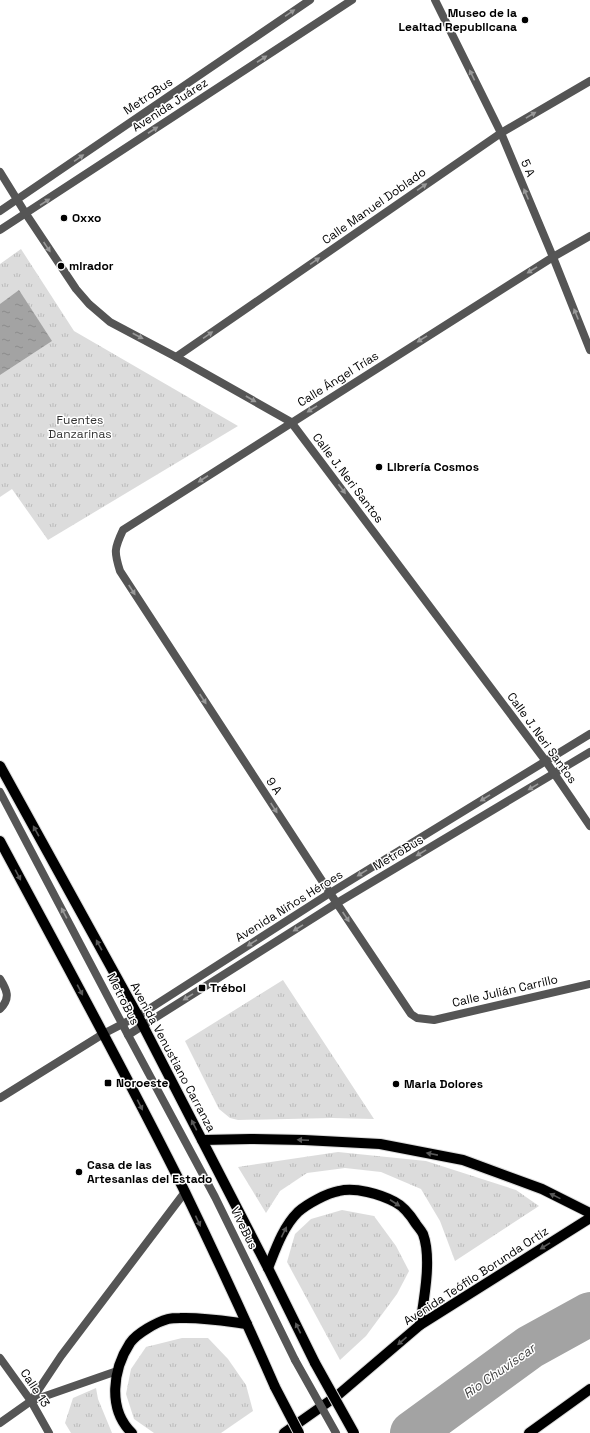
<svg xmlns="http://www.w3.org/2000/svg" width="590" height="1433" font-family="'Space Grotesk',sans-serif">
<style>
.grass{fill:url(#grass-tufts)}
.water{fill:url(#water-ripples)}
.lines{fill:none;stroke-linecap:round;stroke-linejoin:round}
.river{stroke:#a3a3a3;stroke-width:44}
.primary-casing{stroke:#dbdbdb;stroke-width:12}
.service{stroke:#555;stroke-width:8}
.pedestrian{stroke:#555;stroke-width:8}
.minor{stroke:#555;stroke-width:8}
.primary{stroke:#000;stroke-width:10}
.primary-bridge-casing{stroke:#dbdbdb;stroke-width:12;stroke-linecap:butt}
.service-bridge{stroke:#555;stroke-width:8}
.primary-bridge{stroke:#000;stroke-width:10}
.oneway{fill:#999}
.oneway2{fill:#595959}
.poi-dot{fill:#000;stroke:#fff;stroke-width:1.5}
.labels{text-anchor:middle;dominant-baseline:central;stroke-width:3;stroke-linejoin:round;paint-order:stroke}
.poi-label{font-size:12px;font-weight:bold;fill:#000;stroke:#fff;text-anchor:start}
.street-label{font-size:12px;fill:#000;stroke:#fff}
.park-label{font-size:12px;fill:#333;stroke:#fff}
.water-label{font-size:13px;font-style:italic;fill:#444;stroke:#fff}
</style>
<defs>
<pattern id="grass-tufts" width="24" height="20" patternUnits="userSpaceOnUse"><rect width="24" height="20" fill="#dcdcdc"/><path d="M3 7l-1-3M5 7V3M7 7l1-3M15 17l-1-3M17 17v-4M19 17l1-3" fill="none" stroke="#bbb"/></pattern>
<pattern id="water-ripples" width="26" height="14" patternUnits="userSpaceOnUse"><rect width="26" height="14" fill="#a3a3a3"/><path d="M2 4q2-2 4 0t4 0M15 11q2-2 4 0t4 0" fill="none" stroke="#8b8b8b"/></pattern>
</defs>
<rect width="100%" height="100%" fill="#fff"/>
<!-- grass -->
<g class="grass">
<path d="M 21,249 L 74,331 L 238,426 L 48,540 L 12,489 L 0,497 L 0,264 Z"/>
<path d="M 283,980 L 374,1119 L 332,1118 L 238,1120 L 230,1118 L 219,1109 L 185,1041 Z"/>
<path d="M 338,1152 L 426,1161 L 516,1190 L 539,1206 L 455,1261 L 440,1221 L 421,1189 L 381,1172 L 345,1168 L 307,1173 L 280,1191 L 266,1213 L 238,1167 Z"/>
<path d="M 342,1210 L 374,1216 L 396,1246 L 409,1271 L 397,1294 L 366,1336 L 340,1360 L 287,1262 L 295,1234 L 311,1219 Z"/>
<path d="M 182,1338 L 208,1338 L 228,1359 L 246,1385 L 253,1411 L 221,1433 L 154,1433 L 134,1419 L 126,1394 L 131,1369 L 146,1347 Z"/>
<path d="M 96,1388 L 98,1399 L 112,1433 L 71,1433 L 65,1423 L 73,1398 Z"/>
</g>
<!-- water -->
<path class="water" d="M 19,290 L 52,341 L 0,375 L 0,304 Z"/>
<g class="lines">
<!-- river -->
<path class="river" d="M 412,1433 L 530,1347 L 590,1314"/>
<!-- primary casing -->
<g class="primary-casing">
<g id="primary">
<path d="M 0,766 L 138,1016 L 268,1268 L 315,1363"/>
<path d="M 0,841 C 62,957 126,1073 185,1192 C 216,1256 246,1321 275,1387"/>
<path d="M 202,1140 L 250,1139 L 304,1140 L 380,1144 L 463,1160 L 542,1189 L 590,1213"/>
<path d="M 268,1268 C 276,1248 283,1227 298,1212 C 307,1204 327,1193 339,1191 C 355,1187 380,1194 395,1202 C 403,1206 411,1216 416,1224 C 418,1227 421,1230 423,1234 C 432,1258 424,1299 420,1325"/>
<path d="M 132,1433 C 107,1409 113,1369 130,1343 C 137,1333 157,1322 168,1319 C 172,1318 177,1318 180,1318 C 203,1317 225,1321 247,1324"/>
<path d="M 284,1433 L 338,1395 L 420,1325 L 590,1218"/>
<path d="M 529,1433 L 590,1389"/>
</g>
</g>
<!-- service -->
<g class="service">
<path d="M 0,211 L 310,0"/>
<path d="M 0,792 L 128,1035 L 215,1197 L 295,1360"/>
<path d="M 0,979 C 7,990 11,998 0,1009"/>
<path d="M 128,1035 L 337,903 L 590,752"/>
</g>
<!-- pedestrian -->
<path class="pedestrian" d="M 0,172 L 26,214"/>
<!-- minor -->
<g class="minor">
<path d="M 435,0 L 501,133 L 553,257 L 590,350"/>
<path d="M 26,214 L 76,289 L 89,304 L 110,322 L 176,357 L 291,422 L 545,760 L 590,826"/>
<path d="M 0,230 L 352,0"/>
<path d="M 590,236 L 553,257 L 123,530 C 114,549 114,552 120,571 L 330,893 L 411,1014 L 417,1018 L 434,1020 L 590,984"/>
<path d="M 176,357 L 501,133 L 590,81"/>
<path d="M 0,1098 L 103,1034 L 138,1016 L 330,893 L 590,734"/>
<path d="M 0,1358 L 31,1401 L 49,1433"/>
<path d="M 31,1401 L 61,1356 L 185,1192"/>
<path d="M 0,1423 L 31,1401 L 117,1371"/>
</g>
<!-- primary -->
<use href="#primary" class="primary"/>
<!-- primary-bridge casing -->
<g class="primary-bridge-casing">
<g id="primary-bridge">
<path d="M 315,1363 L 354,1433"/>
<path d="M 275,1387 L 299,1433"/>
</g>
</g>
<!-- service-bridge -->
<path class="service-bridge" d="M 295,1360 L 336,1433"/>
<!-- primary-bridge -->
<use href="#primary-bridge" class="primary-bridge"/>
</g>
<!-- one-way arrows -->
<defs><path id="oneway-solid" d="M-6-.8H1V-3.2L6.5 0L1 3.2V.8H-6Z"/></defs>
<g class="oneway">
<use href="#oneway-solid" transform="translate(290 13) rotate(-34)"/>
<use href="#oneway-solid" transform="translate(262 59) rotate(-33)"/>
<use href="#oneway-solid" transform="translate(472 75) rotate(-116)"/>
<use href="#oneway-solid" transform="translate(531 115) rotate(-31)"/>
<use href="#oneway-solid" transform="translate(153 130) rotate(-33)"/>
<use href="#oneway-solid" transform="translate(79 158) rotate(-34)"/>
<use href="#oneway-solid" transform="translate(422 187) rotate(-35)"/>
<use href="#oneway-solid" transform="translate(526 194) rotate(-113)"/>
<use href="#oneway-solid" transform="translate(45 202) rotate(-33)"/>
<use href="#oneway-solid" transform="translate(47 247) rotate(56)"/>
<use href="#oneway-solid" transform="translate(315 261) rotate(-35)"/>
<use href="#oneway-solid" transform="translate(532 270) rotate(148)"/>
<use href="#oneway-solid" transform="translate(576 314) rotate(-112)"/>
<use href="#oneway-solid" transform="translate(208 335) rotate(-35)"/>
<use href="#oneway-solid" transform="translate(138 336) rotate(28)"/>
<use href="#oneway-solid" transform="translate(422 339) rotate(148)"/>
<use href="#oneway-solid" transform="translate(251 399) rotate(30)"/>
<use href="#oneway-solid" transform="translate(312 409) rotate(148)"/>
<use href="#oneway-solid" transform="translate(203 479) rotate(147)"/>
<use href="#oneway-solid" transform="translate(342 489) rotate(53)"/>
<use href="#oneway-solid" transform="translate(132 590) rotate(57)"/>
<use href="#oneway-solid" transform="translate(203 699) rotate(57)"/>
<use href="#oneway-solid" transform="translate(533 787) rotate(149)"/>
<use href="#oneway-solid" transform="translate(485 798) rotate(148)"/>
<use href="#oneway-solid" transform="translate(274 808) rotate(57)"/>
<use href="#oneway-solid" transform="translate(421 853) rotate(149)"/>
<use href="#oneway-solid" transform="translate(362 873) rotate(148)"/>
<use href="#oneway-solid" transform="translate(64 913) rotate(-118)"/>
<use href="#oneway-solid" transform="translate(346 917) rotate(56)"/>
<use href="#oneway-solid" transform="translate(298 928) rotate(148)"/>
<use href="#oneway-solid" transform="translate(252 943) rotate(147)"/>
<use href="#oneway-solid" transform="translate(188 997) rotate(148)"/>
</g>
<g class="oneway2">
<use href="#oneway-solid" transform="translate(36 831) rotate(-119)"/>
<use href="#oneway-solid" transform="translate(18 875) rotate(62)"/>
<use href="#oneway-solid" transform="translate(99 945) rotate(-119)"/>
<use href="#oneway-solid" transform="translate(80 990) rotate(62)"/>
<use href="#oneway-solid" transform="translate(140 1105) rotate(63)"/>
<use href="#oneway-solid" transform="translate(194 1125) rotate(-117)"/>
<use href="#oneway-solid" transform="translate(303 1140) rotate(-178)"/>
<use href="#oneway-solid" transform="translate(432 1154) rotate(-169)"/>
<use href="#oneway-solid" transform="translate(555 1196) rotate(-154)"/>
<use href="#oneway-solid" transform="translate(395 1203) rotate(33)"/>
<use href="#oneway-solid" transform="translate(198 1221) rotate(65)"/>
<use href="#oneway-solid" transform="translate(284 1232) rotate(-64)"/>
<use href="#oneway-solid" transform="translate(545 1246) rotate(148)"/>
<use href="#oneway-solid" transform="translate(298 1328) rotate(-116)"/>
<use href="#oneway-solid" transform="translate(402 1341) rotate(139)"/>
</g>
<!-- markers -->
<g class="poi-dot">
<circle cx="525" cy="20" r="4"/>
<circle cx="64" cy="218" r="4"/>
<circle cx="61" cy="266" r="4"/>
<circle cx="379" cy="467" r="4"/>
<rect x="198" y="984" width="8" height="8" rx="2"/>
<rect x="104" y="1079" width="8" height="8" rx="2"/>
<circle cx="396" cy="1084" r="4"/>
<circle cx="79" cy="1172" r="4"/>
</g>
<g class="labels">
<!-- poi labels -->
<g class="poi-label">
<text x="517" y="13" text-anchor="end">Museo de la<tspan x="517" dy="14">Lealtad Republicana</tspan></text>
<text x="72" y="218">Oxxo</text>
<text x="69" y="266">mirador</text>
<text x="387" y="467">Librería Cosmos</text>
<text x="210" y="988">Trébol</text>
<text x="116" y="1083">Noroeste</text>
<text x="404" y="1084">Maria Dolores</text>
<text x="87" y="1165">Casa de las<tspan x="87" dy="14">Artesanias del Estado</tspan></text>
</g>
<!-- street labels -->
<g class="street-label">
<text transform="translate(148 96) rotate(-34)">MetroBus</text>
<text transform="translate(170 105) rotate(-33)">Avenida Juárez</text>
<text transform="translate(528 168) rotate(67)">5 A</text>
<text transform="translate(374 206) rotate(-35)">Calle Manuel Doblado</text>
<text transform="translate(338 379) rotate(-32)">Calle Ángel Trías</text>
<text transform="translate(348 478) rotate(53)">Calle J. Neri Santos</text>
<text transform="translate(542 738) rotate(54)">Calle J. Neri Santos</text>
<text transform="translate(274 786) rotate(57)">9 A</text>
<text transform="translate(398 853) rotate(-31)">MetroBus</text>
<text transform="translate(289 906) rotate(-32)">Avenida Niños Héroes</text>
<text transform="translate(505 991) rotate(-13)">Calle Julián Carrillo</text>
<text transform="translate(123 999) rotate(63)">MetroBus</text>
<text transform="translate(173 1057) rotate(62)">Avenida Venustiano Carranza</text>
<text transform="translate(244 1228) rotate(64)">ViveBus</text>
<text transform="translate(476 1276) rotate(-33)">Avenida Teófilo Borunda Ortiz</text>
<text transform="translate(35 1388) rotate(57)">Calle 13</text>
</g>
<!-- park labels -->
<g class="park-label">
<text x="80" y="420">Fuentes<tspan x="80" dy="14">Danzarinas</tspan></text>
</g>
<!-- water labels -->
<g class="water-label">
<text transform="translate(499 1371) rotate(-35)">Rio Chuviscar</text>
</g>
</g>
</svg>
